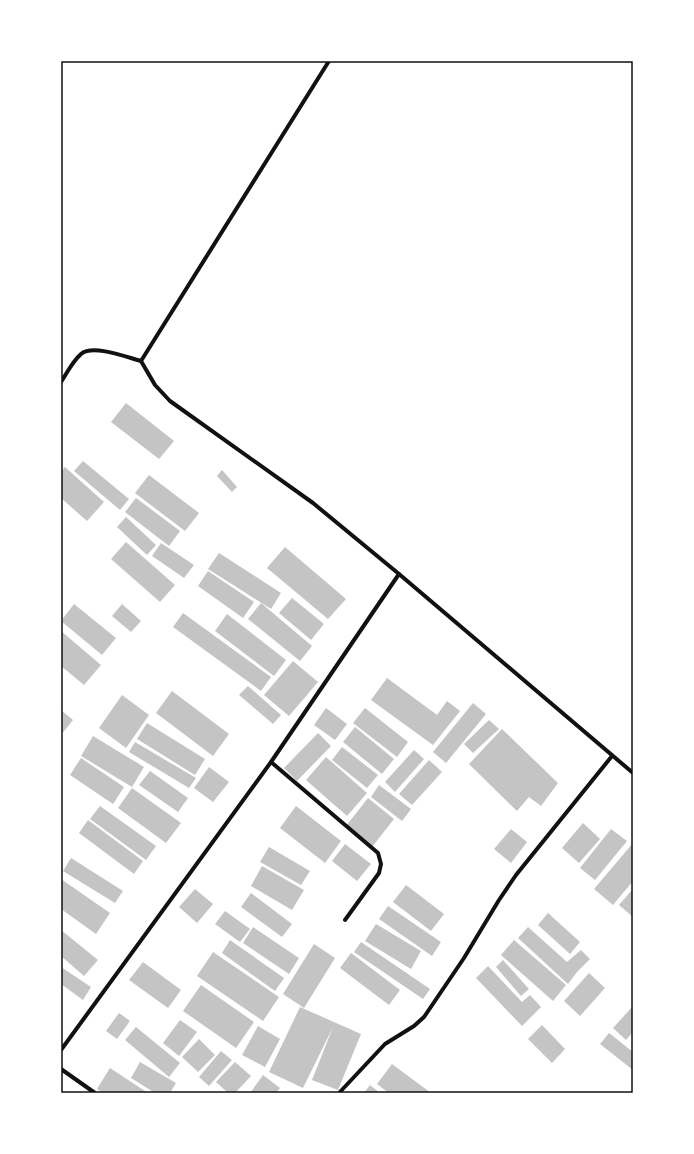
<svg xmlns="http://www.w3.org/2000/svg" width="694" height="1154" font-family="Mulish,sans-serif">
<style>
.building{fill:#c4c4c4}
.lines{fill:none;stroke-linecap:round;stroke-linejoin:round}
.minor{stroke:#111;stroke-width:4}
.neatline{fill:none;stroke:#111;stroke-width:1.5}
</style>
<rect width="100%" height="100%" fill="#fff"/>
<!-- building -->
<g class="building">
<path d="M 126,403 L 174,441 L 159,459 L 111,422 Z"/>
<path d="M 83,461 L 129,499 L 120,510 L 74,471 Z"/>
<path d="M 65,467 L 104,502 L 87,521 L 61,498 L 61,472 Z"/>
<path d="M 222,470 L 237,487 L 232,492 L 217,476 Z"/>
<path d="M 149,475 L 199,513 L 185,531 L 135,493 Z"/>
<path d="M 136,498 L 180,531 L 169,546 L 125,512 Z"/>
<path d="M 126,517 L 156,545 L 147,555 L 117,527 Z"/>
<path d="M 126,542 L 175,585 L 160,602 L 111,559 Z"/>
<path d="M 161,543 L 194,565 L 184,578 L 152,556 Z"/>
<path d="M 285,547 L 346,599 L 328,619 L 267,568 Z"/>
<path d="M 219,553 L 281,593 L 271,609 L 208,569 Z"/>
<path d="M 208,571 L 254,602 L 243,618 L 198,586 Z"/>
<path d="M 292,598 L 324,624 L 311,640 L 279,613 Z"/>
<path d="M 261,603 L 312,646 L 300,661 L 248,619 Z"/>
<path d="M 74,604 L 116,638 L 102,655 L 61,621 Z"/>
<path d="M 122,604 L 141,621 L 131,632 L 112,616 Z"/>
<path d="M 183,613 L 271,677 L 261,691 L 173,627 Z"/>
<path d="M 227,614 L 286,660 L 274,676 L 215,631 Z"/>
<path d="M 61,631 L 101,665 L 84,685 L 61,666 Z"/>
<path d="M 293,661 L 318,682 L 289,716 L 264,695 Z"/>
<path d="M 387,678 L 437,715 L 447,701 L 460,711 L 433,745 L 371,700 Z"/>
<path d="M 248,686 L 281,715 L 273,724 L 239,695 Z"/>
<path d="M 172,691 L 229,734 L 213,756 L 156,713 Z"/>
<path d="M 122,695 L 149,715 L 126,748 L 99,728 Z"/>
<path d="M 473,703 L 486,714 L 446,763 L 433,752 Z"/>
<path d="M 326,708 L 347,724 L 335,740 L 314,725 Z"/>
<path d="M 365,708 L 408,742 L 397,757 L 353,723 Z"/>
<path d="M 61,710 L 73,720 L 61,735 Z"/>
<path d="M 489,720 L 499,729 L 473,753 L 464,744 Z"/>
<path d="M 147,723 L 205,759 L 195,775 L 137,739 Z"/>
<path d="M 355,727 L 394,759 L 382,774 L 343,742 Z"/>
<path d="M 502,729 L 558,783 L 541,806 L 529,797 L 517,811 L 469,764 Z"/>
<path d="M 318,733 L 331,746 L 297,781 L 284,768 Z"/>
<path d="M 93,736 L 144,767 L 132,787 L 81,756 Z"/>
<path d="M 135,742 L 196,778 L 189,788 L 129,752 Z"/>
<path d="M 342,747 L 378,775 L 367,788 L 332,760 Z"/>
<path d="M 414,750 L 424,759 L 395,792 L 385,782 Z"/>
<path d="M 326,757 L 367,793 L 347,816 L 306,780 Z"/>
<path d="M 81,758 L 124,787 L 113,804 L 70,775 Z"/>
<path d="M 429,760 L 442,772 L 412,805 L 399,794 Z"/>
<path d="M 209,767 L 229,782 L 213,802 L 194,788 Z"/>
<path d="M 150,771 L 188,798 L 178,812 L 139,785 Z"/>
<path d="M 379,785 L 411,809 L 402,821 L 371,797 Z"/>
<path d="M 132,788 L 181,823 L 166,843 L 118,808 Z"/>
<path d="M 368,798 L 394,819 L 372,847 L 346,826 Z"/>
<path d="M 100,806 L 156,846 L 146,860 L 90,819 Z"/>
<path d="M 296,806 L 341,841 L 325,863 L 280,828 Z"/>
<path d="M 88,820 L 143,861 L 134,874 L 79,833 Z"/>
<path d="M 583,823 L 600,839 L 579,863 L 562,848 Z"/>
<path d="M 511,829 L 527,842 L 511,863 L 494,849 Z"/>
<path d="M 611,829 L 627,841 L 595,880 L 580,868 Z"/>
<path d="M 633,843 L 633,881 L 613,905 L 594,889 Z"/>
<path d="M 345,844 L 371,864 L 357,881 L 332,861 Z"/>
<path d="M 269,847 L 310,871 L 301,885 L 260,862 Z"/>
<path d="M 71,858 L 123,891 L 115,903 L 63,871 Z"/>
<path d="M 262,866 L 304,890 L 292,910 L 251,886 Z"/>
<path d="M 61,879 L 110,913 L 96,934 L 61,909 Z"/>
<path d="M 406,885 L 444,914 L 431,931 L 393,902 Z"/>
<path d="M 195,889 L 213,904 L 197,923 L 179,907 Z"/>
<path d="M 633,889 L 633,917 L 619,905 Z"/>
<path d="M 251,893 L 292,924 L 282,937 L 241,907 Z"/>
<path d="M 388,906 L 441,942 L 432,956 L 379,919 Z"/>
<path d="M 225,911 L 250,929 L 240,942 L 215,924 Z"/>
<path d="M 548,913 L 580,942 L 570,954 L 538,925 Z"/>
<path d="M 376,924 L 421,951 L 411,969 L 365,941 Z"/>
<path d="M 253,927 L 299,958 L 289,974 L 243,943 Z"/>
<path d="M 528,927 L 567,962 L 581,950 L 590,959 L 577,972 L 568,984 L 518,938 Z"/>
<path d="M 61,930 L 98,960 L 84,976 L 61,956 Z"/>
<path d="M 230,940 L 284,978 L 275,991 L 222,953 Z"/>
<path d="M 514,940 L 566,985 L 553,1001 L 501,955 Z"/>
<path d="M 361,942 L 430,989 L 423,999 L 354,952 Z"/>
<path d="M 314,944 L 335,958 L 304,1008 L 283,994 Z"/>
<path d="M 213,952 L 279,997 L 263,1021 L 197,976 Z"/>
<path d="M 351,953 L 400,990 L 389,1005 L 340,968 Z"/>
<path d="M 503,960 L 529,989 L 521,996 L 496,967 Z"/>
<path d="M 143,962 L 181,990 L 168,1008 L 129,980 Z"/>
<path d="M 488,966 L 522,1002 L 530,995 L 541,1007 L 522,1026 L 476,978 Z"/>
<path d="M 61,967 L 91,987 L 83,1000 L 61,984 Z"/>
<path d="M 589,973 L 605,988 L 580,1016 L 564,1001 Z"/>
<path d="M 201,985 L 254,1022 L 236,1048 L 183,1011 Z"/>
<path d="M 633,1006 L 633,1032 L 626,1040 L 613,1028 Z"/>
<path d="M 300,1007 L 361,1034 L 338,1090 L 312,1080 L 333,1027 L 303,1088 L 269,1072 Z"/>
<path d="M 119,1013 L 130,1021 L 117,1039 L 106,1031 Z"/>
<path d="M 180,1020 L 197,1032 L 179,1056 L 163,1043 Z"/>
<path d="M 542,1025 L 565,1049 L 552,1063 L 528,1039 Z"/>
<path d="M 258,1026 L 280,1039 L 265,1067 L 242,1055 Z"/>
<path d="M 136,1027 L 180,1063 L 169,1077 L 125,1040 Z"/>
<path d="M 609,1033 L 633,1052 L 633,1070 L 600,1044 Z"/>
<path d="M 199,1039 L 215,1055 L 198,1072 L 182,1057 Z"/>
<path d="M 221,1051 L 232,1060 L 209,1086 L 199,1077 Z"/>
<path d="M 140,1062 L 176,1083 L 170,1093 L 155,1093 L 131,1078 Z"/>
<path d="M 235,1062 L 251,1076 L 235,1093 L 228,1093 L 216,1082 Z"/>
<path d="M 392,1064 L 431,1093 L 389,1093 L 377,1084 Z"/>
<path d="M 110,1068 L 148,1093 L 103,1093 L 97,1089 Z"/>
<path d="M 263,1075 L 280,1088 L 276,1093 L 250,1093 Z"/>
<path d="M 370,1085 L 380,1093 L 364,1093 Z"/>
</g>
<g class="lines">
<!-- minor -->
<g class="minor">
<path d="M 61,382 C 67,373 72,362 81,354 C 93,344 126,357 141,361"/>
<path d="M 399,574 L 633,773"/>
<path d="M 271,762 L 378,853 L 381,864 L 379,873 L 345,920"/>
<path d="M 61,1050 L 271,762 L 399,574 L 313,503 L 170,401 L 155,385 L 141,361 L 329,61"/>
<path d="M 61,1069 L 95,1093"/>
<path d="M 339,1093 L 385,1044 L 414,1026 L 424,1017 L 464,958 L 499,900 L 516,875 L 612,756"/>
</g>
</g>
<!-- border -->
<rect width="694" height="1154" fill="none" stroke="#ffffff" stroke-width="124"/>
<rect x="62" y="62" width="570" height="1030" class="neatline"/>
</svg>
